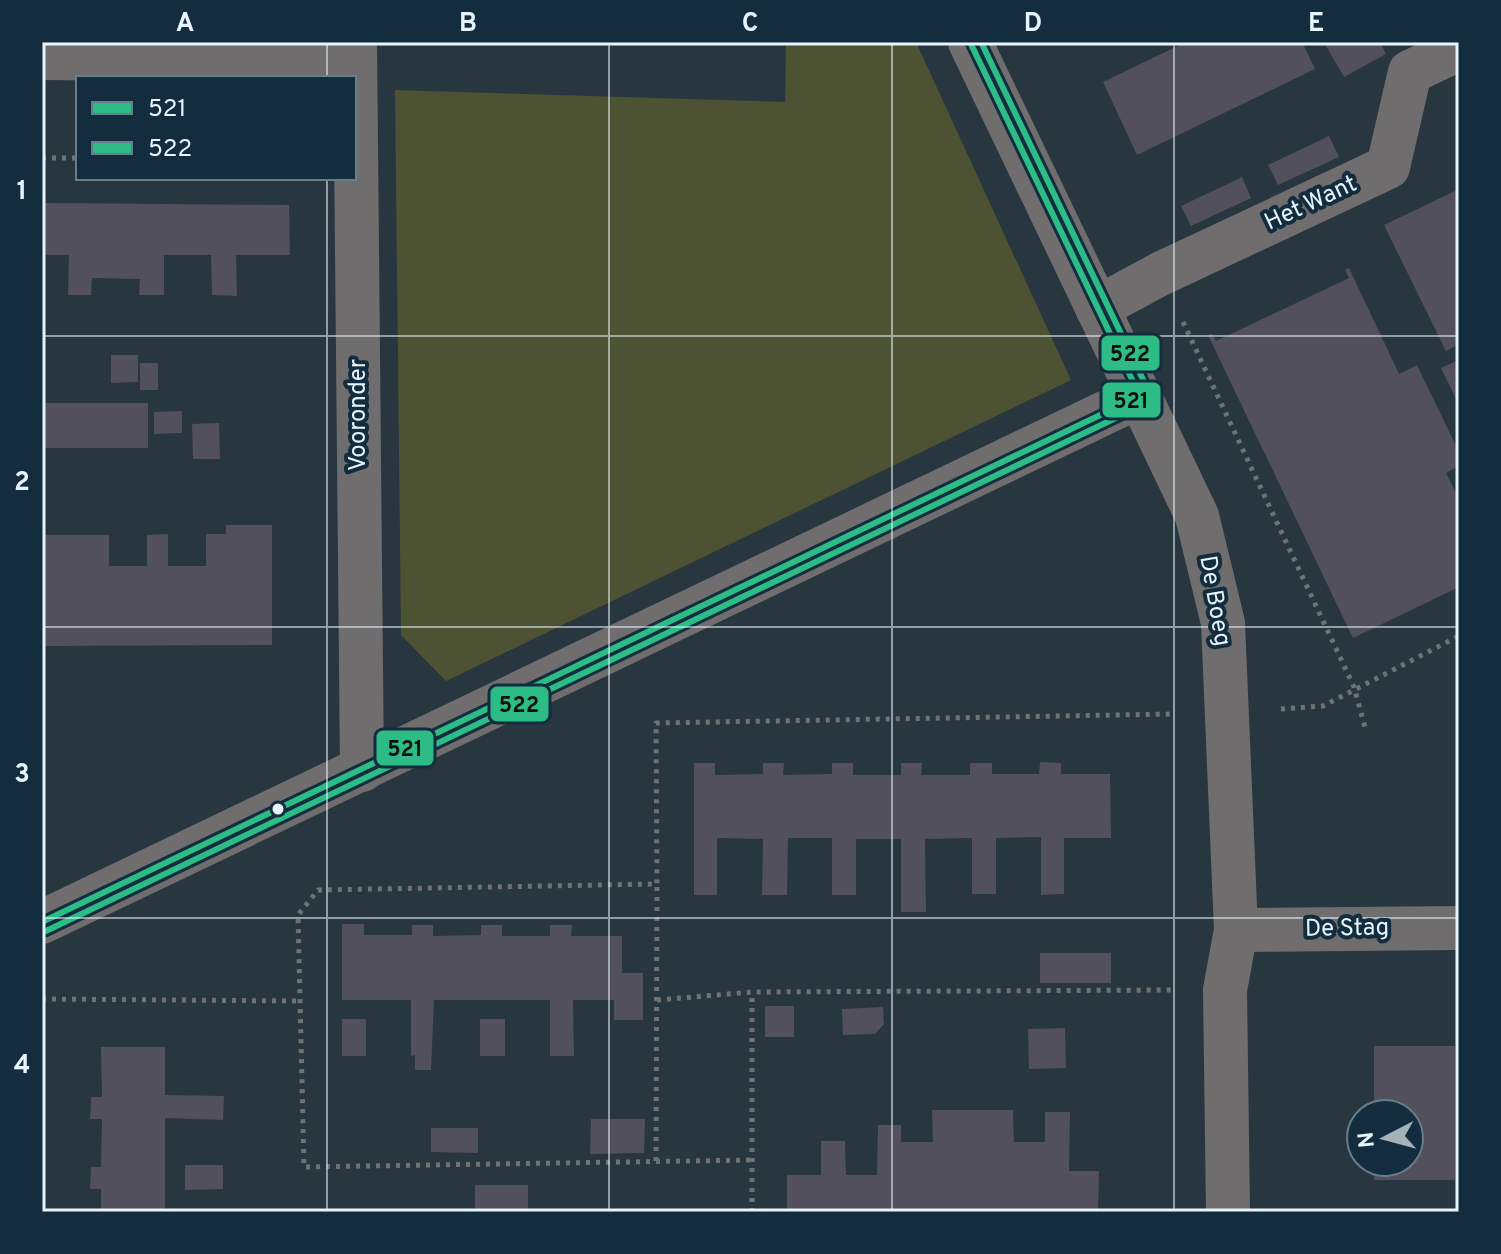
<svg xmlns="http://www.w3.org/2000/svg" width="1501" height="1254" font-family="Overpass,sans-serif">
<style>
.green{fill:#4d5232}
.building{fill:#52505c}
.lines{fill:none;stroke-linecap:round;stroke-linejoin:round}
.path{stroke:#6f7274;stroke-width:5;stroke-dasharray:4 6;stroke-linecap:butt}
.minor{stroke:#706d6e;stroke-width:44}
.bus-1-casing{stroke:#132d3e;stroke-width:12}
.bus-2-casing{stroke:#132d3e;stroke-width:12}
.bus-1{stroke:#2dbb86;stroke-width:6}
.bus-2{stroke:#2dbb86;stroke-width:6}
.grid{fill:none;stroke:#e7f4fd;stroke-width:2;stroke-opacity:0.55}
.bus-dot{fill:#e7f4fd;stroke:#132d3e;stroke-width:3}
.labels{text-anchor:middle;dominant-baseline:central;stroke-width:8;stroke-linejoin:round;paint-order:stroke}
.street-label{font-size:24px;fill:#e7f4fd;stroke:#132d3e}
.line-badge{stroke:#132d3e;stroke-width:3}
.pale-badge-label{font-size:22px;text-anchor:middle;font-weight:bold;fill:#111}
.neatline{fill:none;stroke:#e7f4fd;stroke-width:3}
.grid-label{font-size:26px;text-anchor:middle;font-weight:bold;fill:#e7f4fd}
</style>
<rect width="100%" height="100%" fill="#28363f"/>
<!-- green -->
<path class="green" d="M 786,42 L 916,42 L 1071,380 L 446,681 L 401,635 L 395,90 L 785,102 Z"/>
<!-- building -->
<g class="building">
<path d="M 1186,42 L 1302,42 L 1315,69 L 1137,155 L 1103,82 Z"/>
<path d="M 1334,42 L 1380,42 L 1386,54 L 1344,77 L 1326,46 Z"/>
<path d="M 1329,136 L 1339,157 L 1278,185 L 1268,165 Z"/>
<path d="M 1242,177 L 1251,198 L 1191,226 L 1181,206 Z"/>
<path d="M 1459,189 L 1459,344 L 1446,351 L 1384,225 Z"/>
<path d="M 42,203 L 289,205 L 290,255 L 236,255 L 237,296 L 212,295 L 211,255 L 164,255 L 164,295 L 139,295 L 140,279 L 92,278 L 91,295 L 68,295 L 69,255 L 42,255 Z"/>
<path d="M 1349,268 L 1399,374 L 1417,365 L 1459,452 L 1459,466 L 1446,473 L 1459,499 L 1459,587 L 1353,638 L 1208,335 L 1212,334 L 1216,341 L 1349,278 L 1345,270 Z"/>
<path d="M 111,355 L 138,355 L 138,382 L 111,383 Z"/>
<path d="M 1459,360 L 1459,405 L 1441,368 Z"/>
<rect x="140" y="363" width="18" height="27"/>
<rect x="42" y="403" width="106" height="45"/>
<path d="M 182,411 L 182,433 L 154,434 L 154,412 Z"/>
<path d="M 219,423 L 220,459 L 193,459 L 192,424 Z"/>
<path d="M 226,525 L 272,525 L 272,645 L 42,646 L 42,535 L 109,535 L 109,566 L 147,566 L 147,535 L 168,534 L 168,566 L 206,566 L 206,534 L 226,534 Z"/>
<path d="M 1040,762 L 1061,763 L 1061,774 L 1110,774 L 1111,838 L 1064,838 L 1064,894 L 1041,895 L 1041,837 L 996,838 L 996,894 L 972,894 L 972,838 L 925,839 L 926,912 L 901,912 L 901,839 L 856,839 L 856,895 L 832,895 L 832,838 L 788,838 L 787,895 L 762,895 L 763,839 L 717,838 L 717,895 L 694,895 L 694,763 L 715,763 L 715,775 L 763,774 L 763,763 L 784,763 L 783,775 L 832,774 L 832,763 L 853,763 L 853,775 L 901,775 L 901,763 L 922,763 L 921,775 L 970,775 L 970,763 L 992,763 L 992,774 L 1039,774 Z"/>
<path d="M 342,924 L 364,924 L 364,935 L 412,935 L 412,925 L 433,925 L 433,936 L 481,935 L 481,925 L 502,925 L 502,936 L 550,936 L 550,925 L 572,925 L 571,936 L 622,936 L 622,973 L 643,973 L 643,1020 L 614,1020 L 614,1000 L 573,1000 L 574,1056 L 550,1056 L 550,1000 L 434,1000 L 431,1070 L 415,1070 L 415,1055 L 411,1056 L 411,1000 L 342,1000 Z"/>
<rect x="1040" y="953" width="71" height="30"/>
<rect x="765" y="1006" width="29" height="31"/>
<path d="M 883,1007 L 884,1024 L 875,1034 L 843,1035 L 842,1009 Z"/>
<rect x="342" y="1019" width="24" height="37"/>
<rect x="480" y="1019" width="25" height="37"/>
<path d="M 1065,1028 L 1066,1068 L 1029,1069 L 1028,1029 Z"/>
<path d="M 1374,1046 L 1455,1046 L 1455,1180 L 1374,1180 L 1374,1162 L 1409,1162 L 1409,1114 L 1374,1114 Z"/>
<path d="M 101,1047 L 165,1047 L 165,1095 L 224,1096 L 223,1120 L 165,1118 L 165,1212 L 101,1212 L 101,1189 L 90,1189 L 91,1167 L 101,1167 L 102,1119 L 90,1119 L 91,1097 L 102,1097 Z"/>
<path d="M 932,1110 L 1013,1110 L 1014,1142 L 1045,1142 L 1045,1112 L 1070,1112 L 1069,1171 L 1099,1171 L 1098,1212 L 787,1212 L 787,1175 L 821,1175 L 821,1141 L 845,1141 L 846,1175 L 877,1175 L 878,1125 L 901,1125 L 901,1142 L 933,1142 Z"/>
<path d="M 591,1119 L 645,1119 L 644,1153 L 590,1154 Z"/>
<path d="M 431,1128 L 478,1128 L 478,1153 L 431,1152 Z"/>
<path d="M 185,1165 L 223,1165 L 223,1189 L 185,1190 Z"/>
<rect x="475" y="1185" width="53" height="27"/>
</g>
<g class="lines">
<!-- path -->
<g class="path">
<path d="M 42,158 L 78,158"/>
<path d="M 1183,322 L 1354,687 L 1366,731"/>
<path d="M 1281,709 L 1323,706 L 1459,636"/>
<path d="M 42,999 L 300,1001"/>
<path d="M 657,1000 L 752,992 L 1172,990"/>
<path d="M 750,1160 L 304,1167 L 298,915 L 318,890 L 657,884 L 656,723 L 1175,714"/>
<path d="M 656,1161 L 657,884"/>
<path d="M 752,1212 L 752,992"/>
</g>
<!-- minor -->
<g class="minor">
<path d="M 355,42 L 362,770"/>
<path d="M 970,42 L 1197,516 L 1223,623 L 1236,930 L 1225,990 L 1228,1212"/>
<path d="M 42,58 L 355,61"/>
<path d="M 1097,308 L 1160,274 L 1388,167 L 1410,72 L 1459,49"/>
<path d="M 42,922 L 1140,396"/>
<path d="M 1236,930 L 1459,928"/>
</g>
<!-- bus-1 casing -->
<g class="bus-1-casing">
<path id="bus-1" d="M 42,922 L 1140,396 L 970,42"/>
</g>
<!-- bus-2 casing -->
<g class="bus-2-casing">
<path id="bus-2" d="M 46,931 L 1147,403 L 1149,392 L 981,42"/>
</g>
<!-- bus-1 -->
<use href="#bus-1" class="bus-1"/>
<!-- bus-2 -->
<use href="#bus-2" class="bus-2"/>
</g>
<!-- grid -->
<path class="grid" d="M 327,42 L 327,78M 609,42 L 609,1212M 892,42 L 892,1212M 1174,42 L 1174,1212M 327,178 L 327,1212M 42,336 L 1459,336M 42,627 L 1459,627M 42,918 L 1459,918"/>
<!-- markers -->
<circle class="bus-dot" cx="278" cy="809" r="7"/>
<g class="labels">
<!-- street labels -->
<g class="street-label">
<text transform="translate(1311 204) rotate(-25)">Het Want</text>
<text transform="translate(359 415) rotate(-90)">Vooronder</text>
<text transform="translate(1214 601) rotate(80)">De Boeg</text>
<text transform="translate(1347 929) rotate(-1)">De Stag</text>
</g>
</g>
<g class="line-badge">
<rect x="1100" y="334" width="61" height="38" rx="8" fill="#2dbb86"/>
<rect x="1101" y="381" width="61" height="38" rx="8" fill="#2dbb86"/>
<rect x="489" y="685" width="61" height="38" rx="8" fill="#2dbb86"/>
<rect x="375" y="729" width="60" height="38" rx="8" fill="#2dbb86"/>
</g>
<g class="pale-badge-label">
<text x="1130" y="361">522</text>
<text x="1131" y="408">521</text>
<text x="519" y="712">522</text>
<text x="405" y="756">521</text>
</g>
<!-- border -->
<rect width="1501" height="1254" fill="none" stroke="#132d3e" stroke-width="88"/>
<!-- legend -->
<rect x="76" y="76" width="280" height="104" fill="#132d3e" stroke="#687d8a" stroke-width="2"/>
<rect x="92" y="102" width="40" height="12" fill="#2dbb86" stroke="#687d8a" stroke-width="2"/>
<text x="148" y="116" font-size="24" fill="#e7f4fd">521</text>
<rect x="92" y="142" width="40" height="12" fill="#2dbb86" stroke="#687d8a" stroke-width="2"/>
<text x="148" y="156" font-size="24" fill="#e7f4fd">522</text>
<!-- north arrow -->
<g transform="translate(1385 1138) rotate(264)"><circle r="38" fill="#132d3e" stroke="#687d8a" stroke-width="2"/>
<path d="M0-6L14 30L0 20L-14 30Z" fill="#a4b2ba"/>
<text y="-12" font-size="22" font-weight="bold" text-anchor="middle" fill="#e7f4fd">N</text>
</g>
<rect x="44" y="44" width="1413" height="1166" class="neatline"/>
<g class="grid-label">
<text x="185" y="31">A</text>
<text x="468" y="31">B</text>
<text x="750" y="31">C</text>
<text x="1033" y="31">D</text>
<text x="1316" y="31">E</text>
<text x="22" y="199">1</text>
<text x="22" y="490">2</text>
<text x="22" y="782">3</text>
<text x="22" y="1073">4</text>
</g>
</svg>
